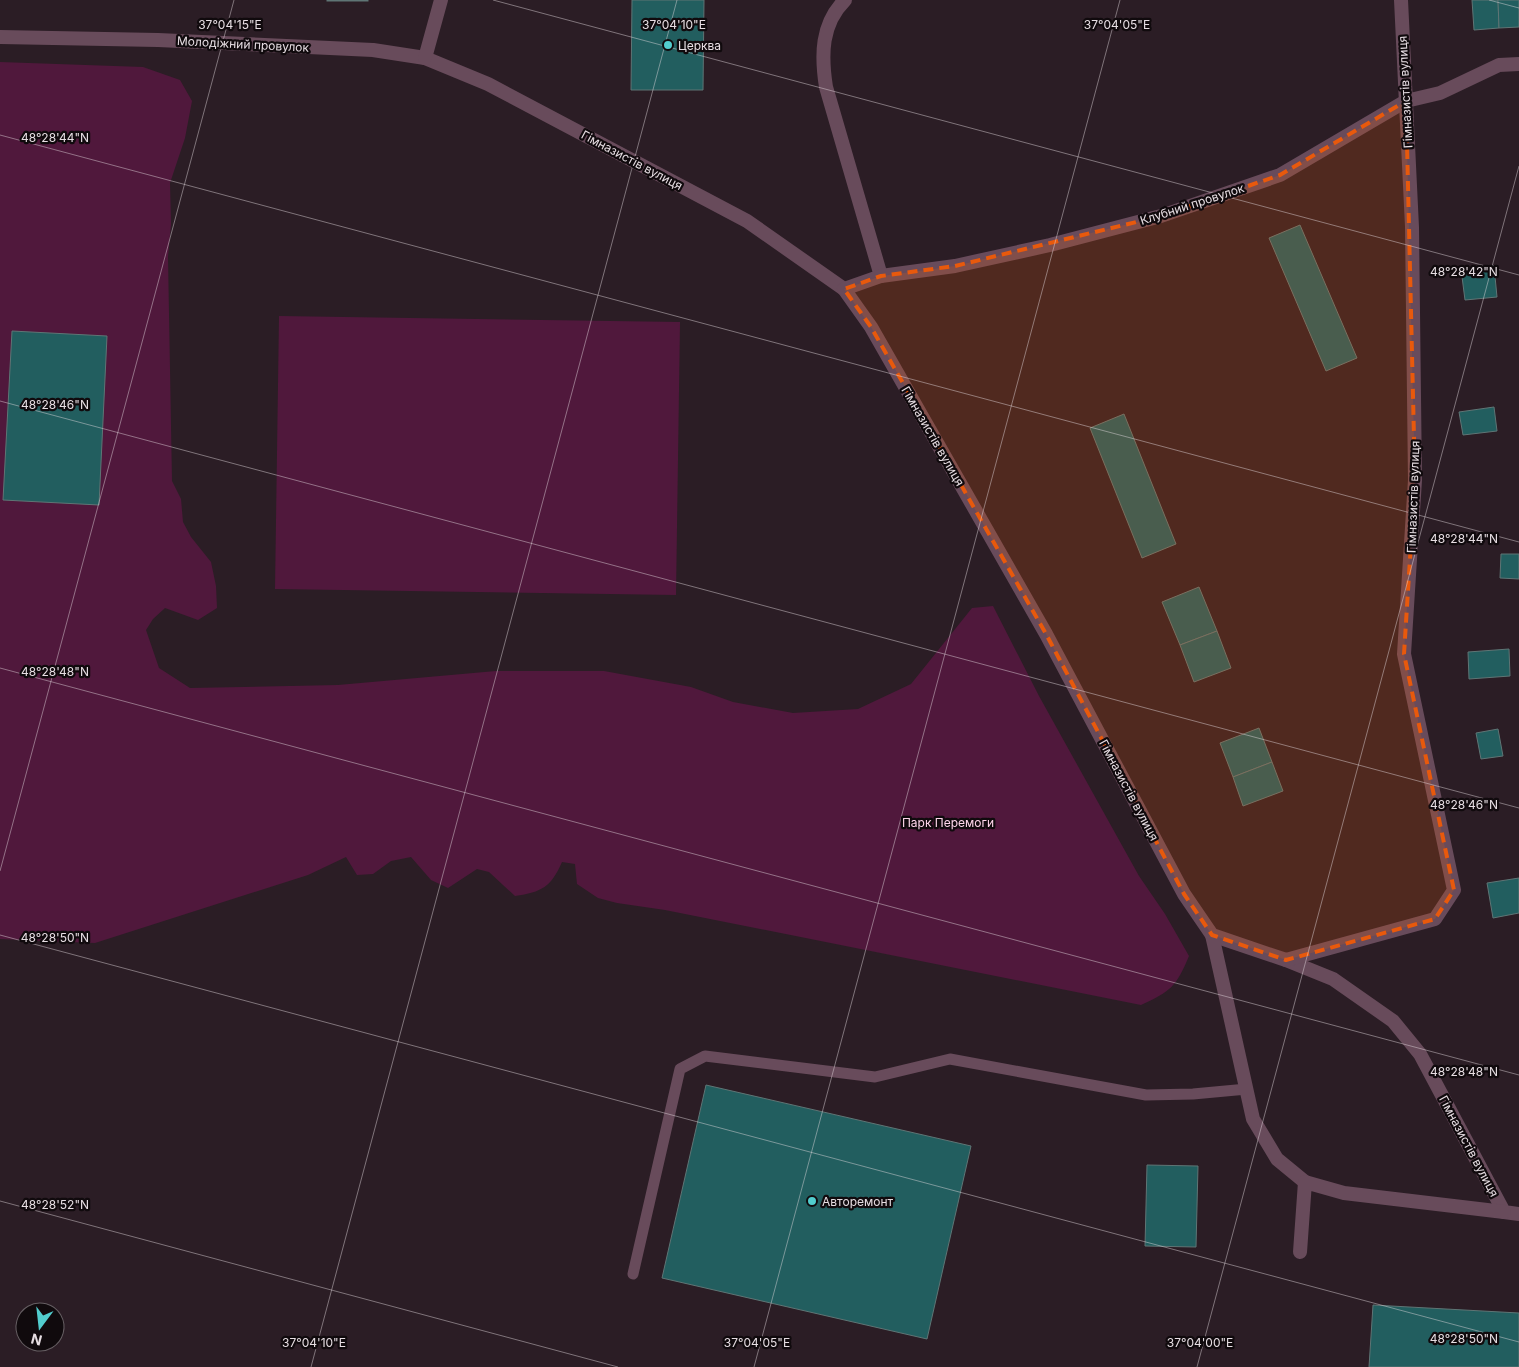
<svg xmlns="http://www.w3.org/2000/svg" width="1519" height="1367" font-family="Inter,sans-serif">
<style>
.green{fill:#50183c}
.building{fill:#225e5f;stroke:#5f7575}
.lines{fill:none;stroke-linecap:round;stroke-linejoin:round}
.service{stroke:#684b5b;stroke-width:11}
.minor{stroke:#684b5b;stroke-width:14}
.marked{fill:#e8590c;fill-opacity:0.2;stroke:#e8590c;stroke-width:4;stroke-dasharray:10 6;stroke-linejoin:round}
.ticks{fill:none;stroke:#e7dee3;stroke-width:1;stroke-opacity:0.45}
.poi-dot{fill:#52cdce;stroke:#100a0d;stroke-width:2}
.labels{text-anchor:middle;dominant-baseline:central;stroke-width:4.5;stroke-linejoin:round;paint-order:stroke}
.street-label{font-size:12px;fill:#e7dee3;stroke:#100a0d}
.poi-label{font-size:12px;fill:#e7dee3;stroke:#100a0d;text-anchor:start}
.park-label{font-size:12px;fill:#fdd5ea;stroke:#100a0d}
.ticks-label{font-size:12px;text-anchor:middle;fill:#e7dee3;stroke:#100a0d;stroke-width:4.5;stroke-linejoin:round;paint-order:stroke}
</style>
<rect width="100%" height="100%" fill="#2b1d25"/>
<!-- green -->
<g class="green">
<path d="M 0,62 L 143,67 L 180,80 L 192,101 L 185,138 L 170,183 L 171,224 L 168,257 L 172,481 L 181,499 L 183,522 L 191,537 L 211,562 L 216,586 L 217,608 L 198,620 L 165,608 L 153,619 L 146,630 L 159,668 L 190,688 L 338,685 L 496,671 L 604,671 L 691,687 L 733,702 L 793,713 L 858,709 L 911,684 L 972,608 L 993,606 L 1039,696 L 1139,876 L 1165,914 L 1189,956 C 1176,987 1171,991 1141,1005 L 665,910 L 617,903 L 598,898 L 577,884 L 575,864 L 562,862 C 551,887 542,892 515,896 L 489,872 L 477,869 L 448,888 L 431,880 L 411,857 L 391,861 L 373,874 L 357,875 L 346,857 L 308,875 L 95,943 L 0,939 Z"/>
<path d="M 279,316 L 680,322 L 676,595 L 275,589 Z"/>
</g>
<!-- building -->
<g class="building">
<rect x="327" y="0" width="41" height="1"/>
<path d="M 632,0 L 704,0 L 703,90 L 631,90 Z"/>
<path d="M 1472,0 L 1498,0 L 1499,28 L 1474,30 Z"/>
<path d="M 1498,0 L 1519,0 L 1519,27 L 1499,28 Z"/>
<path d="M 1300,225 L 1357,358 L 1326,371 L 1269,238 Z"/>
<path d="M 1494,266 L 1497,297 L 1465,300 L 1461,269 Z"/>
<path d="M 12,331 L 107,336 L 99,505 L 3,500 Z"/>
<path d="M 1494,407 L 1497,431 L 1463,435 L 1459,412 Z"/>
<path d="M 1124,414 L 1176,544 L 1142,558 L 1090,428 Z"/>
<path d="M 1501,554 L 1519,554 L 1519,579 L 1500,578 Z"/>
<path d="M 1199,587 L 1217,631 L 1180,645 L 1162,602 Z"/>
<path d="M 1217,631 L 1231,668 L 1194,682 L 1180,645 Z"/>
<path d="M 1509,649 L 1510,676 L 1469,679 L 1468,652 Z"/>
<path d="M 1259,728 L 1272,762 L 1233,777 L 1220,743 Z"/>
<path d="M 1498,729 L 1503,756 L 1481,759 L 1476,733 Z"/>
<path d="M 1272,762 L 1283,791 L 1243,806 L 1233,777 Z"/>
<path d="M 1519,878 L 1519,913 L 1493,918 L 1487,883 Z"/>
<path d="M 706,1085 L 971,1146 L 927,1339 L 662,1278 Z"/>
<path d="M 1147,1165 L 1198,1166 L 1196,1247 L 1145,1246 Z"/>
<path d="M 1373,1305 L 1519,1313 L 1519,1367 L 1369,1367 Z"/>
</g>
<g class="lines">
<!-- service -->
<path class="service" d="M 633,1274 L 680,1069 L 705,1056 L 875,1077 L 950,1059 L 1146,1095 L 1193,1094 L 1247,1089"/>
<!-- minor -->
<g class="minor">
<path d="M 845,0 C 821,24 821,55 826,87 L 881,276"/>
<path d="M 0,37 L 158,40 L 373,50 L 425,58 L 488,84 L 747,221 L 844,289 L 871,327 L 1046,634 L 1184,894 L 1212,935 L 1286,960 L 1333,979 L 1393,1021 L 1420,1054 L 1504,1212 L 1519,1214"/>
<path d="M 425,58 L 441,0"/>
<path d="M 844,289 L 881,276 L 955,266 L 1050,245 L 1161,216 L 1280,175 L 1406,101 L 1440,93 L 1499,65 L 1519,64"/>
<path d="M 1212,935 L 1253,1119 L 1277,1159 L 1305,1182"/>
<path d="M 1286,960 L 1435,919 L 1454,890 L 1404,654 L 1415,480 L 1412,227 L 1401,0"/>
<path d="M 1300,1252 L 1305,1182 L 1344,1193 L 1504,1212"/>
</g>
</g>
<!-- marked area -->
<path class="marked" d="M 1406,101 L 1415,480 L 1404,654 L 1454,890 L 1435,919 L 1286,960 L 1212,935 L 1184,894 L 1046,634 L 871,327 L 844,289 L 881,276 L 955,266 L 1161,216 L 1280,175 Z"/>
<!-- ticks -->
<path class="ticks" d="M 493,0 L 1519,275M 1489,0 L 1519,8M 0,135 L 1519,542M 0,401 L 1519,808M 0,668 L 1519,1075M 0,871 L 234,0M 0,935 L 1519,1342M 0,1201 L 618,1367M 311,1367 L 677,0M 754,1367 L 1120,0M 1197,1367 L 1519,166"/>
<!-- markers -->
<g class="poi-dot">
<circle cx="668" cy="45" r="5"/>
<circle cx="812" cy="1201" r="5"/>
</g>
<g class="labels">
<!-- street labels -->
<g class="street-label">
<text transform="translate(243 44) rotate(3)">Молодіжний провулок</text>
<text transform="translate(1405 92) rotate(-93)">Гімназистів вулиця</text>
<text transform="translate(632 160) rotate(28)">Гімназистів вулиця</text>
<text transform="translate(1192 204) rotate(-18)">Клубний провулок</text>
<text transform="translate(933 436) rotate(60)">Гімназистів вулиця</text>
<text transform="translate(1413 497) rotate(-88)">Гімназистів вулиця</text>
<text transform="translate(1129 790) rotate(62)">Гімназистів вулиця</text>
<text transform="translate(1469 1146) rotate(62)">Гімназистів вулиця</text>
</g>
<!-- poi labels -->
<g class="poi-label">
<text x="678" y="45">Церква</text>
<text x="822" y="1201">Авторемонт</text>
</g>
<!-- park labels -->
<g class="park-label">
<text x="948" y="822">Парк Перемоги</text>
</g>
</g>
<g class="ticks-label">
<text x="230" y="29">37°04'15"E</text>
<text x="674" y="29">37°04'10"E</text>
<text x="1117" y="29">37°04'05"E</text>
<text x="55" y="142">48°28'44"N</text>
<text x="1464" y="276">48°28'42"N</text>
<text x="55" y="409">48°28'46"N</text>
<text x="1464" y="543">48°28'44"N</text>
<text x="55" y="676">48°28'48"N</text>
<text x="1464" y="809">48°28'46"N</text>
<text x="55" y="942">48°28'50"N</text>
<text x="1464" y="1076">48°28'48"N</text>
<text x="55" y="1209">48°28'52"N</text>
<text x="1464" y="1343">48°28'50"N</text>
<text x="314" y="1347">37°04'10"E</text>
<text x="757" y="1347">37°04'05"E</text>
<text x="1200" y="1347">37°04'00"E</text>
</g>
<!-- north arrow -->
<g transform="translate(40 1327) rotate(195)"><circle r="24" fill="#100a0d" stroke="#665f63"/>
<path d="M0-4L9 19L0 12L-9 19Z" fill="#52cdce"/>
<text y="-8" font-size="14" font-weight="bold" text-anchor="middle" fill="#e7dee3">N</text>
</g>
</svg>
